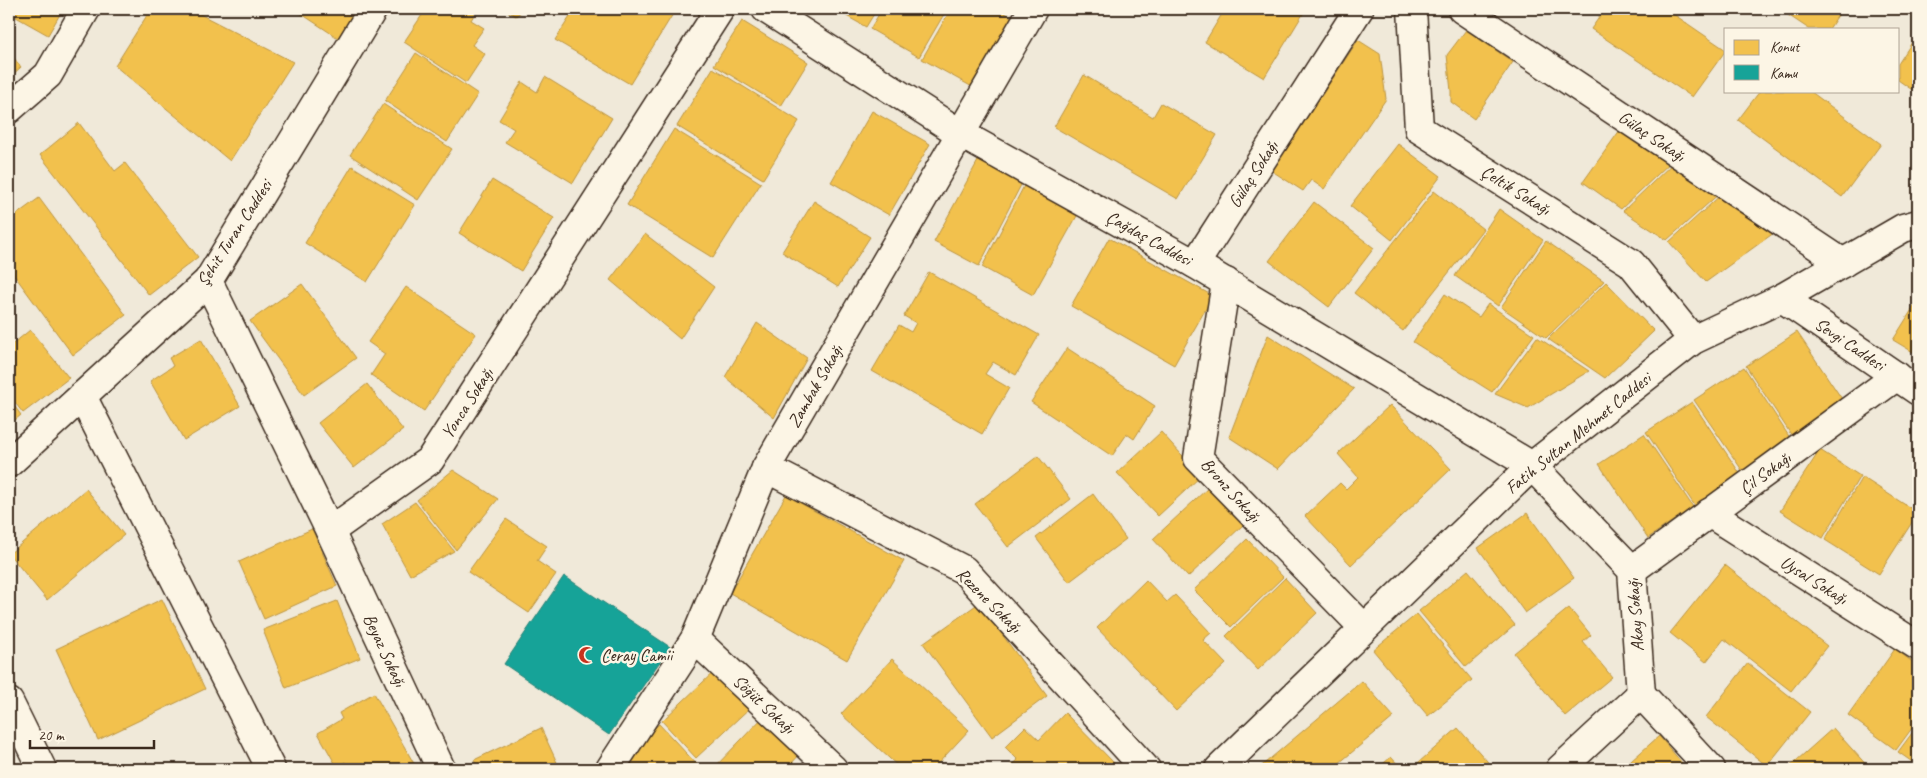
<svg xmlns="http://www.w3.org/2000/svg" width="1927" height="778" font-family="Caveat,sans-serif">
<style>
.homes{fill:#f2c14e;stroke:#bb9440}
.public{fill:#17a398;stroke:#227f73}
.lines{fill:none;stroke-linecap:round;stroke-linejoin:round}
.minor-casing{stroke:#3b2a1e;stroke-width:31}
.minor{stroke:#fcf5e5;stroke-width:28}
.labels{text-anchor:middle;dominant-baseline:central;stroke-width:5;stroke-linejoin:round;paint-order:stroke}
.street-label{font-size:18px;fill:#3b2a1e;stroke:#fcf5e5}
.poi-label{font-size:18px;fill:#3b2a1e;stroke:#fcf5e5;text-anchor:start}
</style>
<rect width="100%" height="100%" fill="#f0e9d9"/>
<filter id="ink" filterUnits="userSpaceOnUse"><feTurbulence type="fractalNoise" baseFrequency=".02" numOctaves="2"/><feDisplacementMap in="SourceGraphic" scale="10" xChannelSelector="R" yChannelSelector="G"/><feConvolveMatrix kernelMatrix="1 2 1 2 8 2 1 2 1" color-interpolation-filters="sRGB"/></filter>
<g filter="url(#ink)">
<!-- homes -->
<g class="homes">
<path d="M 9,9 L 63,9 L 48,35 L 9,13 Z"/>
<path d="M 151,9 L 190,9 L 293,62 L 230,161 L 115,66 Z"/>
<path d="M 294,9 L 357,9 L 338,38 Z"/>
<path d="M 426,9 L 477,10 L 471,20 L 484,28 L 472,45 L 485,54 L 466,83 L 404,42 Z"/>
<path d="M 504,9 L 524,9 L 516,16 Z"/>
<path d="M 575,9 L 676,9 L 630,84 L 555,40 Z"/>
<path d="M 834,9 L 877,9 L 866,27 Z"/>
<path d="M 882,9 L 947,9 L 919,57 L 870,29 Z"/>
<path d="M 951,9 L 998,9 L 1017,20 L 976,89 L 922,59 Z"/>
<path d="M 1225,9 L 1306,9 L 1264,78 L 1205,42 Z"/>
<path d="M 1605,9 L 1666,9 L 1726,50 L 1692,97 L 1591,29 Z"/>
<path d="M 1779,9 L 1842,9 L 1829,29 L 1809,29 Z"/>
<path d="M 742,21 L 808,62 L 781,106 L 714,65 Z"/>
<path d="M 1466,30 L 1513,62 L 1474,119 L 1451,102 L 1451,91 L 1447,55 Z"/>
<path d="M 1918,33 L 1918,94 L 1898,80 L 1898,64 Z"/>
<path d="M 1358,40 L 1380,54 L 1386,99 L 1324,189 L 1311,180 L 1303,191 L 1272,171 Z"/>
<path d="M 9,52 L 21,67 L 9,78 Z"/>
<path d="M 416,53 L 478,94 L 447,142 L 385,101 Z"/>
<path d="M 713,68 L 799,121 L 763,179 L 677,126 Z"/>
<path d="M 1084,75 L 1153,117 L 1161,103 L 1217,135 L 1178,199 L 1054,127 Z"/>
<path d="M 545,77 L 612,118 L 573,183 L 505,142 L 514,129 L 499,120 L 522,82 L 537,92 Z"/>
<path d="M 1760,91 L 1810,91 L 1881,144 L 1842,197 L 1738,120 Z"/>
<path d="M 383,104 L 452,149 L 418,200 L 350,155 Z"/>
<path d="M 872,111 L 930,144 L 889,215 L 831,182 Z"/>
<path d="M 79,123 L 115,171 L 125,163 L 198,257 L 149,295 L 40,155 Z"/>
<path d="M 1625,123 L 1674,159 L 1621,209 L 1583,182 Z"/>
<path d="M 674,129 L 761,183 L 713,258 L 627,205 Z"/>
<path d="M 1398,144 L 1441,176 L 1392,240 L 1350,206 Z"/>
<path d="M 979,159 L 1022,183 L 979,266 L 934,242 Z"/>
<path d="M 1676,160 L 1721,192 L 1667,240 L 1623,211 Z"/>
<path d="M 352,166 L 415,205 L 367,282 L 305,243 Z"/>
<path d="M 492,180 L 554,218 L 521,271 L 459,233 Z"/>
<path d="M 1025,184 L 1078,214 L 1033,295 L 982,267 Z"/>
<path d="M 1434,191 L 1483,229 L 1403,331 L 1354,293 Z"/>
<path d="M 1723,193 L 1778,230 L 1706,282 L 1669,242 Z"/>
<path d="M 39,198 L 126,315 L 73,355 L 9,268 L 9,220 Z"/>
<path d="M 814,201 L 870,237 L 838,287 L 782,252 Z"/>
<path d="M 1314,202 L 1374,248 L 1329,307 L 1269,261 Z"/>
<path d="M 1499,209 L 1543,240 L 1498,306 L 1455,276 Z"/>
<path d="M 645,234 L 714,287 L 680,339 L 610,280 Z"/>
<path d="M 1109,238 L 1213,296 L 1174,365 L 1071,306 Z"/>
<path d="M 1546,241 L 1604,281 L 1546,338 L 1501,307 Z"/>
<path d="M 929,272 L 1039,335 L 1016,375 L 993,362 L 985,374 L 1009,388 L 982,434 L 872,371 L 899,325 L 911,332 L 916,323 L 904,316 Z"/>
<path d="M 1606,282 L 1654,331 L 1605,378 L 1548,339 Z"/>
<path d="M 302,284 L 356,358 L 304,395 L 250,321 Z"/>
<path d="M 406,287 L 476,334 L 424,411 L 371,375 L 385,354 L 368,342 Z"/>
<path d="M 1445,294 L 1479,317 L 1488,304 L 1534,335 L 1492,392 L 1413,342 Z"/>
<path d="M 1918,300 L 1918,355 L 1893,340 Z"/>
<path d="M 757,323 L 807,358 L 774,418 L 725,377 Z"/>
<path d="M 30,330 L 69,378 L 23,413 L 9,395 L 9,347 Z"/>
<path d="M 1797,332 L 1846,405 L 1794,439 L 1746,366 Z"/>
<path d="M 1268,335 L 1354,389 L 1278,469 L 1229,437 Z"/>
<path d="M 1537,337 L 1589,371 L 1528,408 L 1495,394 Z"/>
<path d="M 201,339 L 240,406 L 184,440 L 150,381 L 173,366 L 169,358 Z"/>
<path d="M 1067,348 L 1155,406 L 1134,439 L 1127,434 L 1112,456 L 1031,402 Z"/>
<path d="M 1744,367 L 1792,441 L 1744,473 L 1694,400 Z"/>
<path d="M 367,384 L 403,430 L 354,468 L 318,423 Z"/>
<path d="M 9,399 L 21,415 L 9,425 Z"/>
<path d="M 1692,402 L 1741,475 L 1695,506 L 1646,432 Z"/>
<path d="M 1390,405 L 1451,469 L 1351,565 L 1305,516 L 1340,483 L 1346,489 L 1358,477 L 1338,454 Z"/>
<path d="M 1161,432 L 1201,476 L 1158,516 L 1117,473 Z"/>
<path d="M 1644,434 L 1693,507 L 1648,538 L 1599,464 Z"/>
<path d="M 1820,450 L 1860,476 L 1823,538 L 1780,511 Z"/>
<path d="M 1038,456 L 1071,499 L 1008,547 L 975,504 Z"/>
<path d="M 453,470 L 498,499 L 456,550 L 417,500 Z"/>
<path d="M 1862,477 L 1918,513 L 1879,574 L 1825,540 Z"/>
<path d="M 1208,488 L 1243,525 L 1188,577 L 1153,539 Z"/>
<path d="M 86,489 L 124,535 L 47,600 L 9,554 Z"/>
<path d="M 1093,494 L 1126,539 L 1069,582 L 1036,538 Z"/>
<path d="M 786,495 L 904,561 L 847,660 L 730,593 Z"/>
<path d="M 415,502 L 454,551 L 410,575 L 382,524 Z"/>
<path d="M 1527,513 L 1574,578 L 1525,613 L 1478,548 Z"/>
<path d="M 506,519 L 547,546 L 537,561 L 556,574 L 529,613 L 468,572 Z"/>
<path d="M 312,529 L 337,586 L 264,619 L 239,562 Z"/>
<path d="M 1247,539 L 1283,577 L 1231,627 L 1194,590 Z"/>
<path d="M 1725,565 L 1827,646 L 1791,691 L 1724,639 L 1706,662 L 1670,633 Z"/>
<path d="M 1468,570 L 1515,625 L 1466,667 L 1419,611 Z"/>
<path d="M 1285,578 L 1317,613 L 1258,670 L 1226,636 Z"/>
<path d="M 1146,580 L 1167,602 L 1175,595 L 1211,633 L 1203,640 L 1226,664 L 1176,711 L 1097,628 Z"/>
<path d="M 162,599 L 205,689 L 98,740 L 56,649 Z"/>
<path d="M 337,601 L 360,658 L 286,688 L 263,630 Z"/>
<path d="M 979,603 L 1047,696 L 992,737 L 923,643 Z"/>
<path d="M 1569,608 L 1591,635 L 1583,642 L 1612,677 L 1565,716 L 1514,653 Z"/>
<path d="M 1417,614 L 1472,680 L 1428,716 L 1373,650 Z"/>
<path d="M 1895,649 L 1918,666 L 1918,720 L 1896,750 L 1848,715 Z"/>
<path d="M 892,659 L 969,730 L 933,769 L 901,769 L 841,714 Z"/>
<path d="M 1748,663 L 1810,712 L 1767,766 L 1706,717 Z"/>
<path d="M 720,666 L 755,703 L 696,758 L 662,721 Z"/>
<path d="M 1362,681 L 1394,717 L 1332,769 L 1258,769 Z"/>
<path d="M 374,693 L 417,769 L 349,769 L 345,762 L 337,767 L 318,733 L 342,719 L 339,713 Z"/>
<path d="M 767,713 L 805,749 L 787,768 L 789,769 L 713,769 Z"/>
<path d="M 1065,713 L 1116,765 L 1112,769 L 1008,769 L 1018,760 L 1005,747 L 1025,727 L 1039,740 Z"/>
<path d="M 659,724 L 701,769 L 629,769 L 621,761 Z"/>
<path d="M 1918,725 L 1918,766 L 1898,752 Z"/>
<path d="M 541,728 L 560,769 L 478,769 L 474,760 Z"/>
<path d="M 1458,728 L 1494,769 L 1411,769 Z"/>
<path d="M 1833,728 L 1870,769 L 1787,769 Z"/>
<path d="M 1659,736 L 1687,769 L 1622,769 Z"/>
<path d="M 1391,757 L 1402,769 L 1377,769 Z"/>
</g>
<!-- public -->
<path class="public" d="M 564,576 L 670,647 L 609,735 L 504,664 Z"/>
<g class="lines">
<!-- minor casing -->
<g class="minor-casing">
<g id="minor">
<path d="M 766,9 L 961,134 L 1195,264 L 1532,466 L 1632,570 L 1641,694"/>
<path d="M 1412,9 L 1419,129 L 1631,263 L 1693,340"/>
<path d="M 1462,9 L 1843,263"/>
<path d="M 9,109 L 48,75 L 86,9"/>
<path d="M 1195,264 L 1359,9"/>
<path d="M 208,281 L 330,531 L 430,460 L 720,9"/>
<path d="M 1226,282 L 1198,458 L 1364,628"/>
<path d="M 1782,298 L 1918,391"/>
<path d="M 82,396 L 271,769"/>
<path d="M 9,463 L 208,281 L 373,9"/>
<path d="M 766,468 L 964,570 L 1146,769"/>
<path d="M 1709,513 L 1918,646"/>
<path d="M 330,531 L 441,769"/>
<path d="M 1632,570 L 1897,376"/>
<path d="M 695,639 L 833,769"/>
<path d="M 1641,694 L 1711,769"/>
<path d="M 9,702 L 42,769"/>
<path d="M 610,769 L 695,639 L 766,468 L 1033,9"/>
<path d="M 1219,769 L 1532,466 L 1693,340 L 1782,298 L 1903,228 L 1918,224"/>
<path d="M 1560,769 L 1641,694"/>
</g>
</g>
<!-- minor -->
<use href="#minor" class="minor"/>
</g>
</g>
<!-- icons -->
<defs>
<g id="mosque-bare" transform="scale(1.35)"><path d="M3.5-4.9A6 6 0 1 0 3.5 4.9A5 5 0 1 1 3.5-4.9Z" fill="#c8321e" stroke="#fcf5e5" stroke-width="2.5" paint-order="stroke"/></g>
</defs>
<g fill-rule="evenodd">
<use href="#mosque-bare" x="587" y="655"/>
</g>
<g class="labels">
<!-- street labels -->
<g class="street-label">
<text transform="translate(1652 136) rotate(34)">Gülaç Sokağı</text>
<text transform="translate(1253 174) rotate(-57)">Gülaç Sokağı</text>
<text transform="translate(1516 190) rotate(32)">Çeltik Sokağı</text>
<text transform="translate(234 233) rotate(-57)">Şehit Turan Caddesi</text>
<text transform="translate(1149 238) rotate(29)">Çağdaş Caddesi</text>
<text transform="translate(1850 344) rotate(34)">Sevgi Caddesi</text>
<text transform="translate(815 386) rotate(-60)">Zambak Sokağı</text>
<text transform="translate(467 403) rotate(-57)">Yonca Sokağı</text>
<text transform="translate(1578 433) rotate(-39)">Fatih Sultan Mehmet Caddesi</text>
<text transform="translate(1765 473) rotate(-36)">Çil Sokağı</text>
<text transform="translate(1231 490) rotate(48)">Bronz Sokağı</text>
<text transform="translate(1814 580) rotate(32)">Uysal Sokağı</text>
<text transform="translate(989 600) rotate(45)">Rezene Sokağı</text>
<text transform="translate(1635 615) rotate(-94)">Akay Sokağı</text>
<text transform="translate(385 650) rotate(65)">Beyaz Sokağı</text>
<text transform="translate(764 704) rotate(43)">Söğüt Sokağı</text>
</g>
<!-- poi labels -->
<g class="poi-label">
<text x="601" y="655">Ceray Camii</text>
</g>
</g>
<!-- margin -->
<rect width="1927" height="778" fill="none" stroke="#fcf5e5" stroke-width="30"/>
<rect x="15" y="15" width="1897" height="748" fill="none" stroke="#3b2a1e" stroke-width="2" filter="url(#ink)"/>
<!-- legend -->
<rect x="1724" y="28" width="175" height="65" fill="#fcf5e5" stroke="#afa495"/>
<rect x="1734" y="40" width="25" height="15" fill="#f2c14e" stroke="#afa495"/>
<text x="1770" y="52" font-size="15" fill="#3b2a1e">Konut</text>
<rect x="1734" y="65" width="25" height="15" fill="#17a398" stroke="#afa495"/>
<text x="1770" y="78" font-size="15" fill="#3b2a1e">Kamu</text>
<!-- scale -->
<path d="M30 740v8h124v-8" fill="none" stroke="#3b2a1e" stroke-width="2.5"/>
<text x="38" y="740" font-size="15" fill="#3b2a1e" stroke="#fcf5e5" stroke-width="4" paint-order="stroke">20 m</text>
</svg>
